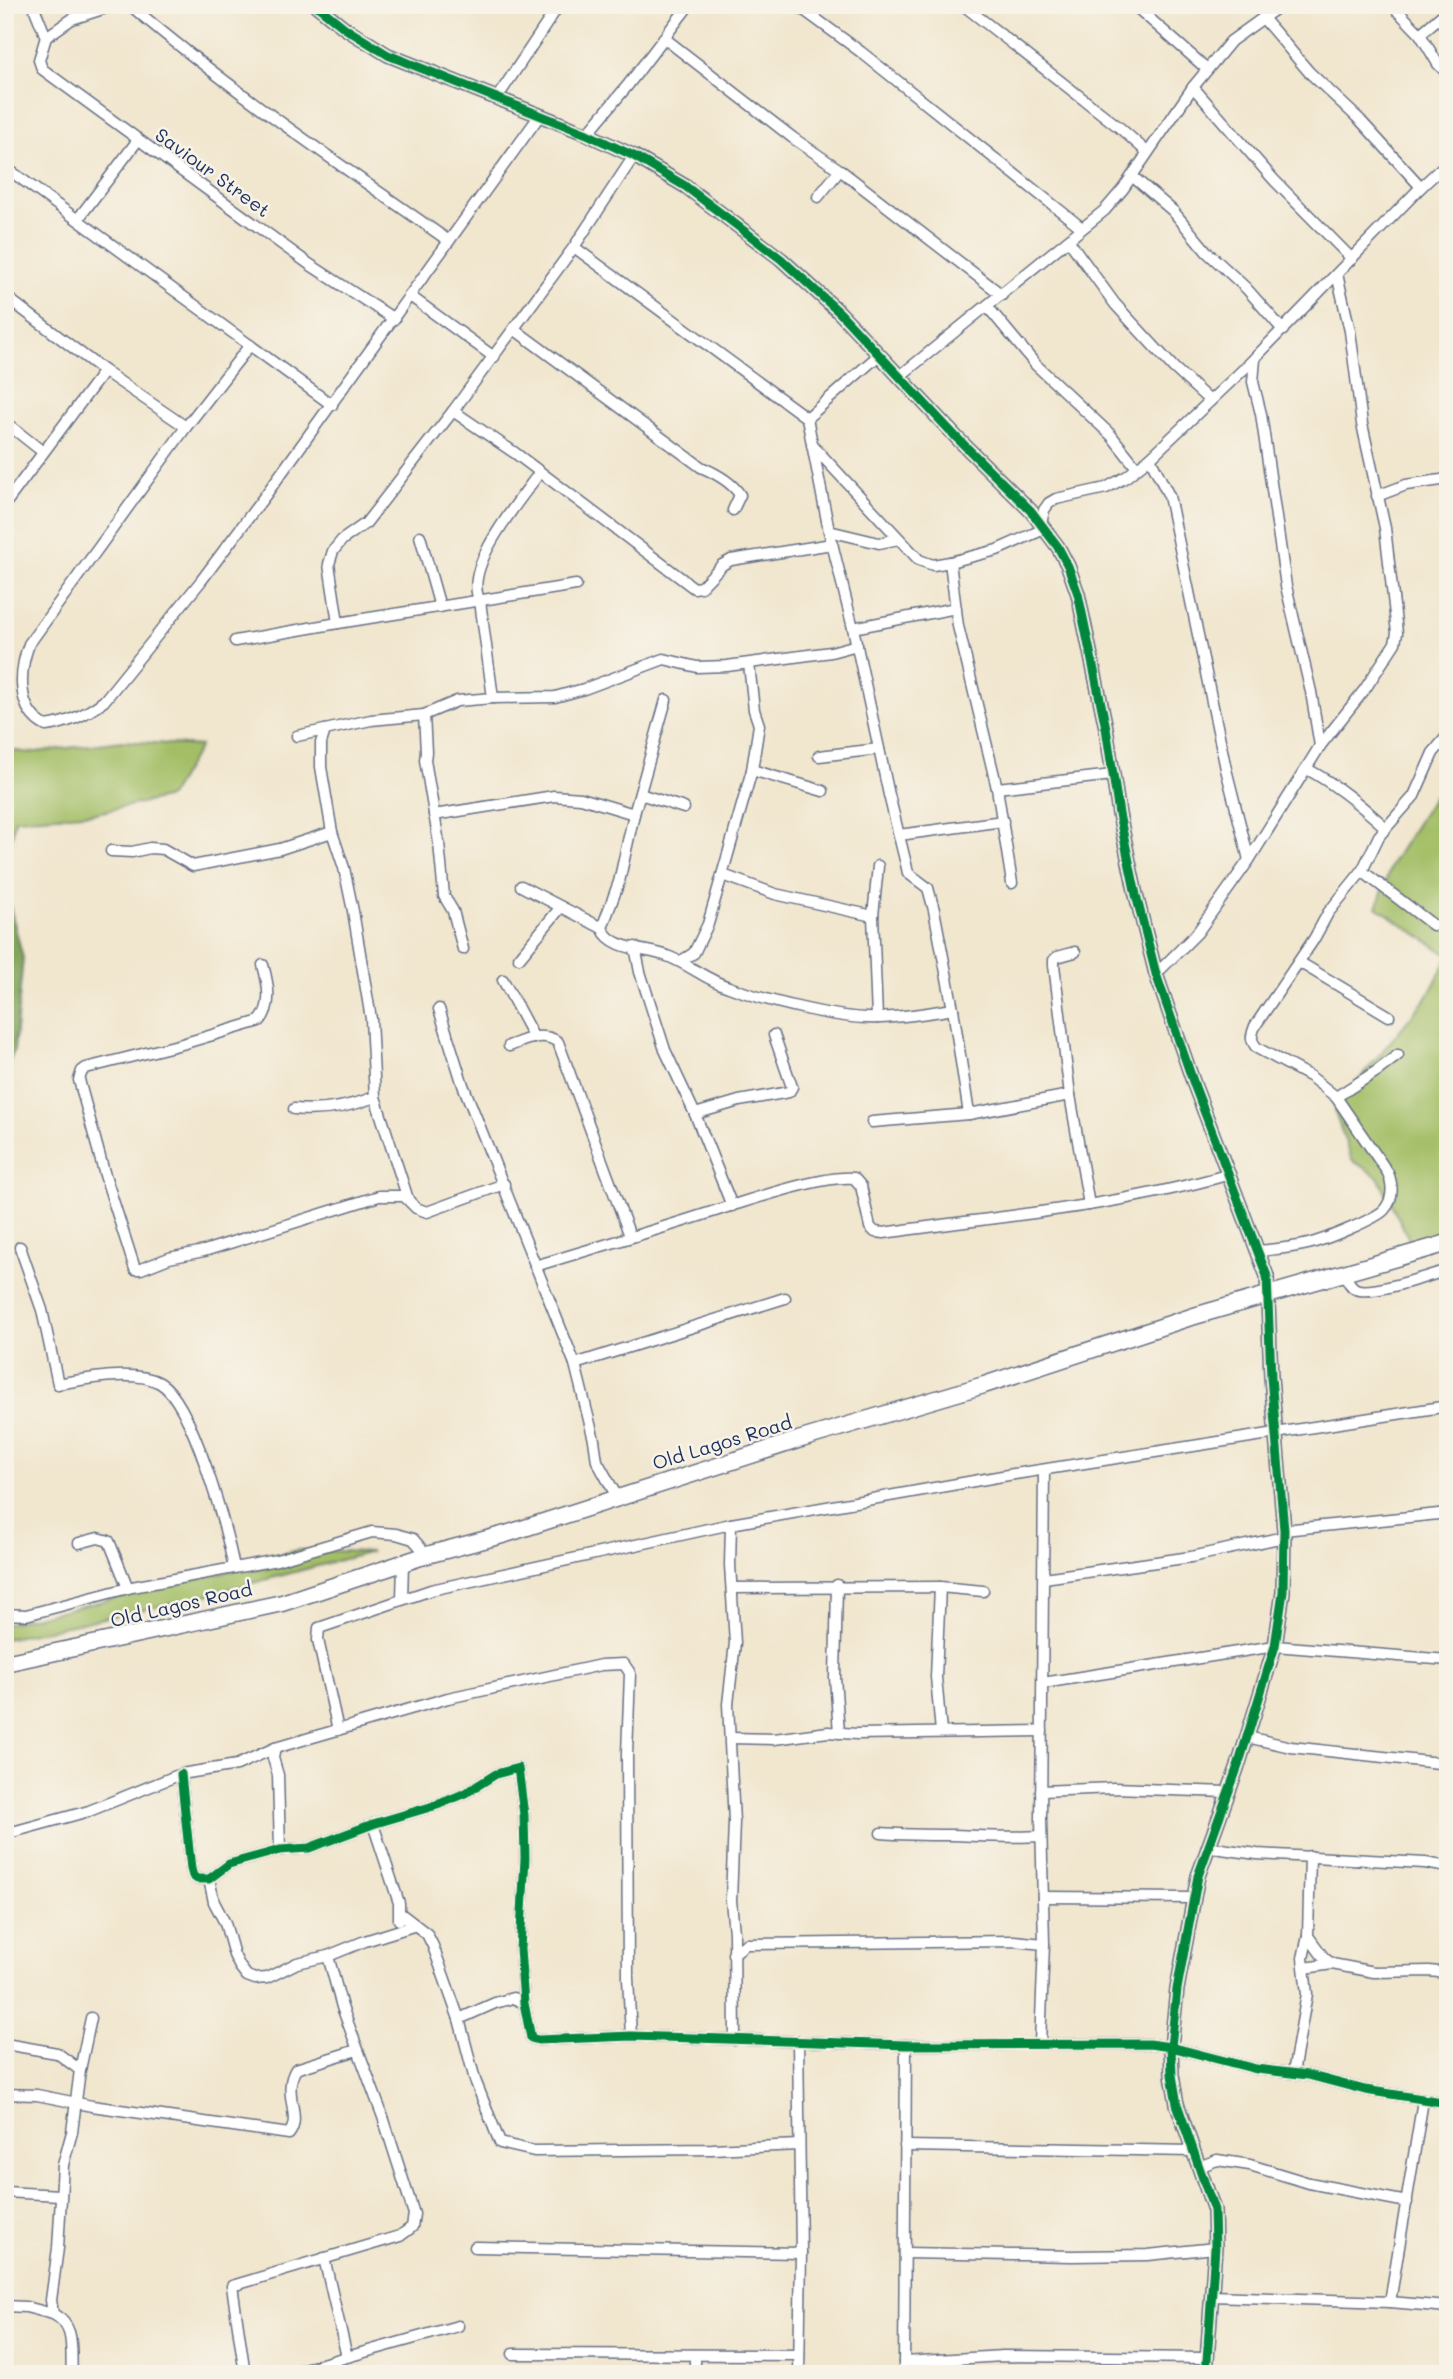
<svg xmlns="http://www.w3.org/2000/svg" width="1453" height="2379" font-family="Mali,sans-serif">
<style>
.green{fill:#a3be65;stroke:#5f7662;stroke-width:2}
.forest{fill:#82a55a;stroke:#4e6a5c;stroke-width:2}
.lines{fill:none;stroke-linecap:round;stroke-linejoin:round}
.minor-casing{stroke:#666f85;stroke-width:13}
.tertiary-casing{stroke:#666f85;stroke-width:16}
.primary-casing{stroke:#666f85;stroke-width:19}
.minor{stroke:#fff;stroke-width:10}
.tertiary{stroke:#fff;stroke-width:12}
.primary{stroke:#fff;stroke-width:16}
.cycleway-casing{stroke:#f7f3e8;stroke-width:13}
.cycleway{stroke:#00873e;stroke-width:9}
.labels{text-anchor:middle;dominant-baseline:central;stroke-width:5;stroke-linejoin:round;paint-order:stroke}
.street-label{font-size:19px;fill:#1b2f5e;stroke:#f7f3e8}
</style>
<rect width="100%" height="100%" fill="#f7f3e8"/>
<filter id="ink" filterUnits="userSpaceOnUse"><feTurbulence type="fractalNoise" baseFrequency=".0143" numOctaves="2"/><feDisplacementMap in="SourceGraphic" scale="14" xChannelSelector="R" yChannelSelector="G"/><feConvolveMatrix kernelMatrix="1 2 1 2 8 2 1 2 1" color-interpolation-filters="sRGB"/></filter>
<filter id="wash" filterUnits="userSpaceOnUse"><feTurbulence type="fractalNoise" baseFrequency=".00686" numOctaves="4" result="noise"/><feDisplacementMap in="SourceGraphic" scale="28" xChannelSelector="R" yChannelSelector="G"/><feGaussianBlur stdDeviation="1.57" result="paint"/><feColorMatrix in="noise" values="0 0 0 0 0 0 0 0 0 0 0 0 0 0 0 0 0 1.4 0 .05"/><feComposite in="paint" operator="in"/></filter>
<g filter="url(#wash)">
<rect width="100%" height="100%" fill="#f1e6ce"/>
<!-- green -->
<g class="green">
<path d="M 122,741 L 200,746 L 169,797 L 96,813 L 15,819 L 5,874 L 5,749 L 29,753 Z"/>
<path d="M 1448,774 L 1448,955 L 1377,907 L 1392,863 Z"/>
<path d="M 1448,958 L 1448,1234 L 1412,1245 L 1378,1177 L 1352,1160 L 1334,1110 L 1428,996 Z"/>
<path d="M 297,1550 L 371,1552 L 184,1601 L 5,1639 L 5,1624 L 233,1570 Z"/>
</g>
<!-- forest -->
<path class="forest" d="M 5,887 L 23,958 L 14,1051 L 5,1072 Z"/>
</g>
<g filter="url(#ink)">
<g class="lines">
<!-- minor casing -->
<g class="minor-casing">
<g id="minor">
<path d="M 33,5 L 46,37"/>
<path d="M 130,5 C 231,91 341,165 449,241"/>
<path d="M 797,5 L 861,52 L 1082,228"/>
<path d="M 963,5 L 1120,128 L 1147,152"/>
<path d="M 1134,5 L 1207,69"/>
<path d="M 1392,5 L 1420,34 L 1438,64 L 1448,74"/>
<path d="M 1263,18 L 1309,72 L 1360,120 L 1421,187"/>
<path d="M 1420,34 L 1448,10"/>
<path d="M 46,37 L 39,60 L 42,69 L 309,264 L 394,319"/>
<path d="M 46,37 L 72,19 L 115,5"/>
<path d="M 664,38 L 793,138 L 840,170"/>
<path d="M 1193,87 L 1274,180 L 1352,259"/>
<path d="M 497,98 L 559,5"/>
<path d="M 587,134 L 628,85 L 689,5"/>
<path d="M 5,167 L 332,405"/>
<path d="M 1132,176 L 1173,211 L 1207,252 L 1246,288 L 1283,330"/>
<path d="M 818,197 L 840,170 L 1002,295"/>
<path d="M 78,219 L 138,140"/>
<path d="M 1069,241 L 1115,304 L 1174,368 L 1210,401"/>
<path d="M 574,247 L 807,418 L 829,531 L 853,628 L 889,795 L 906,864 L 908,873 L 928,888 L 934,910 L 953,1009 L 969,1114"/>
<path d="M 5,296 L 104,371 L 186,427"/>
<path d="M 410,296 L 494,357"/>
<path d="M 987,306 L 1036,365 L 1111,435 L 1137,468"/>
<path d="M 514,329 L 701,467 C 715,473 732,482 740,495 L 733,510"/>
<path d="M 250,345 L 186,427 L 29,644 C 19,671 16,711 46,726 C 68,723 86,715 104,701 L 201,581 L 267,493 L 540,115"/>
<path d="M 1255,359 L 1253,382 L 1261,414 L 1286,586 L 1311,692 L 1320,746"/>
<path d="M 900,376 L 1105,210 L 1123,189 L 1193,87 L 1231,41 L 1281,5"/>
<path d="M 453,411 L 515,453 L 694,588 L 701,587 L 722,565 L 731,560 L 832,544"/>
<path d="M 807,418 L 879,355"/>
<path d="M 5,422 L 43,452"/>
<path d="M 812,445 L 919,560 L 933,565 L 950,562"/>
<path d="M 1150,458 L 1169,496 L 1226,769 L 1249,860"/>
<path d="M 1377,496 L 1406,485 L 1448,479"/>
<path d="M 5,504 L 104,371"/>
<path d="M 1041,524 L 1044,510 L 1049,503 L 1056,499 L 1106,488 L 1126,477 L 1150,458 L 1247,366 L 1421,187 L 1448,162"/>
<path d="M 829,531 L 879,543 L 899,539"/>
<path d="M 420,536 L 440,607"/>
<path d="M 338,623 L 576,585"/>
<path d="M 853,628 L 956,608"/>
<path d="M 235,641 L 338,623 L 329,564 L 333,551 L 342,540 L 366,523 L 453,411 L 574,247 L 634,156"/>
<path d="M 493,698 L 480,601 C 461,568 521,499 540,472"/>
<path d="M 666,700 L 634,814 L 619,882 L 602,928 C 612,951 646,948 667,956 C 689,964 706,980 729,987 C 766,1001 841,1020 879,1018 C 904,1017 929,1013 953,1009"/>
<path d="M 424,715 L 426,752 L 425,760 L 439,843 L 444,896 L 453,911 L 463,949"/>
<path d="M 325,730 L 321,743 L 321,767 L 332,832 L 344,868 L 353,911 L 371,1019 L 375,1097 L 408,1199"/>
<path d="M 297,736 L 371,720 L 424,715 L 457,701 L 493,698 L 555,697 L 584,689 L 664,659 L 697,667 L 727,666 L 831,652 L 857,645"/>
<path d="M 819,756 L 879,749"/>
<path d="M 1307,769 C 1337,785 1361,805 1386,828"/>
<path d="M 752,770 L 823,791"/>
<path d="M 997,788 L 1113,775"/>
<path d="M 640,794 L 684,808"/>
<path d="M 434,815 L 554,796 L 581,798 L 634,814"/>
<path d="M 899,835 L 1003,821"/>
<path d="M 111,851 L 132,852 L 150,848 L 163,849 L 193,866 L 280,849 L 332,832"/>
<path d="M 1362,871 L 1433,925"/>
<path d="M 723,875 L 775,894 L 873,916"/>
<path d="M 1012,883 L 997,788 L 958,626 L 950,562 L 997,550 L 1044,529"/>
<path d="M 521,886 L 602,928"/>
<path d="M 635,947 L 640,972 L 665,1050 L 695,1114 L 732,1206"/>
<path d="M 1075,952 L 1057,957 L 1054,960 L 1054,965 L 1070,1095 L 1089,1205"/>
<path d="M 519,958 L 561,907"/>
<path d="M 681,961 L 694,953 L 708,924 L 752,770 L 759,725 L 754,710 L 749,664"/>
<path d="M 1299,962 L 1389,1016"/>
<path d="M 263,965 C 268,983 273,1005 260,1021 L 182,1044 L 86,1068 L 82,1071 L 79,1080 L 104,1172 L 135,1269 L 141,1269 L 169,1258 L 204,1251 L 379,1196 L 404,1196 L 416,1208 L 427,1212 L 504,1184"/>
<path d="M 1156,974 L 1197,933 L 1249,860 L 1320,746 L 1365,689 L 1395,643 L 1397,633 L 1393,597 L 1385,528 L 1362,424 L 1350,331 L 1337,274"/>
<path d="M 503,980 L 534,1038"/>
<path d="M 439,1009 L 463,1085 L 575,1364 L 594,1440 L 597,1461 L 617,1497"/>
<path d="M 877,1018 L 873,916 L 878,866"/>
<path d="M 509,1046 C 526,1040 542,1031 558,1042 L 630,1236"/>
<path d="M 1336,1097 L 1377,1071 L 1398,1055"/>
<path d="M 294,1109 C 322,1112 349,1107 375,1097"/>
<path d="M 695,1114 L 739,1101 L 789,1092 L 792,1087 L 774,1035"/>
<path d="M 872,1122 L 969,1114 L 1070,1095"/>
<path d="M 20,1247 L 42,1310 L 58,1384 C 85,1379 135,1369 160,1383 C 193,1402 226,1529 234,1567"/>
<path d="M 1258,1251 C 1275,1249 1292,1248 1308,1244 C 1324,1240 1374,1220 1384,1210 C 1394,1199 1393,1186 1388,1173 L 1336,1097 L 1311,1077 L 1257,1048 C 1250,1040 1251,1036 1255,1026 L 1314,939 L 1328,913 L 1362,871 L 1379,836 L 1414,796 L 1433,753 L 1448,735"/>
<path d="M 535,1266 C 600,1246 665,1228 730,1206 C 760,1197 825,1175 854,1178 L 861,1186 L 870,1227 L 875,1232 L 884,1233 C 1000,1216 1117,1207 1230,1174"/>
<path d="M 1344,1272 C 1347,1278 1349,1286 1356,1289 C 1372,1296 1430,1275 1448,1270"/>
<path d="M 575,1364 L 785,1298"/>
<path d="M 731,1524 L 730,1565 L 735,1643 L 728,1704 L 734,1822 L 731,1900 L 734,1933 L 735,2040"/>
<path d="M 1284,1530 L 1448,1513"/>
<path d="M 79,1543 L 98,1538 L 109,1541 L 128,1588"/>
<path d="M 1044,1578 L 1191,1557 L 1284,1537"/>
<path d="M 837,1585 L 835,1677 L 839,1733"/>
<path d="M 940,1587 L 936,1677 L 941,1732"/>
<path d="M 732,1588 L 940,1587 L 983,1591"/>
<path d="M 402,1599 L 403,1563"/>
<path d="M 5,1614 L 26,1615 L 132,1587 L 277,1560 L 372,1532 L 396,1534 L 413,1539 L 427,1555"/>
<path d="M 1043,1683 L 1275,1646 L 1448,1660"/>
<path d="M 338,1730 L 318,1640 L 319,1628 L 431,1590 L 731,1524 L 1008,1475 L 1448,1406"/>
<path d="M 1247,1737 L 1291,1747 L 1448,1764"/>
<path d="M 731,1738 L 774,1739 L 828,1732 L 857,1734 L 1042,1731"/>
<path d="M 275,1748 L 273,1758 L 278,1775 L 280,1850"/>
<path d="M 181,1774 L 191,1869 L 193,1876 L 197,1879 L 209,1879 L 229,1864 L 280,1850 L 309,1848 L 373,1824 L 437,1805 L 466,1793 L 496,1774 L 518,1768 L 524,1815 L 525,1858 L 520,1949 L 524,2003 L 531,2038 L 538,2040 L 631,2036 L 906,2045 L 1149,2044 L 1171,2047 L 1256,2069 L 1308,2075 L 1365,2090 L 1448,2103"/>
<path d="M 1041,1791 L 1114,1788 L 1227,1792"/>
<path d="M 373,1824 L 399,1903 L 399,1920"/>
<path d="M 881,1833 C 906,1835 929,1835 953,1835 C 983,1836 1012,1838 1041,1836"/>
<path d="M 5,1834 L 89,1811 L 181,1774 L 237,1765 L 275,1748 L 448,1698 L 601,1665 L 624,1664 L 630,1673 L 627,1754 L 628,1978 L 631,2036"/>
<path d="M 1207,1847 L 1257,1854 L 1425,1863 L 1448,1867"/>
<path d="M 209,1879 L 214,1902 L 225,1923 L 234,1955 L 240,1967 L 247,1976 L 255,1979 L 267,1978 L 297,1963 L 328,1956 L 365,1941 L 413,1926"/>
<path d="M 1043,1897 L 1193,1898"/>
<path d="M 401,1914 L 427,1934 L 433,1946 L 459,2019 L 475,2080 L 500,2143 L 534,2151 L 712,2149 L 799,2145"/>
<path d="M 1308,1936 L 1324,1958 L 1332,1964"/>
<path d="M 733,1954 L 746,1944 L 1014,1941 L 1044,1944"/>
<path d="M 1305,1968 L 1332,1964 L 1374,1972 L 1429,1971 L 1448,1973"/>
<path d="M 459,2019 L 495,2003 L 513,1998 L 524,2003"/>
<path d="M 798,2041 L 801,2253 L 799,2374"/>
<path d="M 5,2044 L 57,2053 L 80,2070"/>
<path d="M 1040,2044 L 1044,1944 L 1041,1819 L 1044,1470"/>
<path d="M 1293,2073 L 1307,1994 L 1303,1958 L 1308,1936 L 1310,1856"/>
<path d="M 5,2094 L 37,2095 L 92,2106 L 289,2134 C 303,2116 281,2093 296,2069 L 357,2050"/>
<path d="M 905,2146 L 1193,2151"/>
<path d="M 1199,2167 L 1217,2160 L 1250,2165 L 1309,2183 L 1407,2202"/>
<path d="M 5,2192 L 60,2195"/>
<path d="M 475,2247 L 801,2253"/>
<path d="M 905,2253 L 1072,2256 L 1148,2255 L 1215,2248"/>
<path d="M 324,2258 L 347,2357"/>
<path d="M 1211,2296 L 1390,2302 L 1448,2307"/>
<path d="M 1390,2302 L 1423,2100"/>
<path d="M 5,2306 L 26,2307 L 53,2314"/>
<path d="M 513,2354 L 799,2355"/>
<path d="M 904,2362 L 1003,2356 L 1207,2358"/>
<path d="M 72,2374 C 70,2351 77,2326 53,2314 L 51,2300 L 58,2248 L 63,2165 L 72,2132 L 80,2070 L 91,2018"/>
<path d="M 245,2374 L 232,2286 L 400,2236 L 412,2227 L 414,2214 L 383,2117 L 342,2007 L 328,1956"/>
<path d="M 286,2374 L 458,2326"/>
<path d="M 695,2374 L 695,2355"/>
<path d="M 904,2374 L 906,2045"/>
</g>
</g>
<!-- tertiary casing -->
<g class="tertiary-casing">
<path id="tertiary" d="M 316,5 L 346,29 L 388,55 L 587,134 L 634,156 L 685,186 L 781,259 L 840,313 L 957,438 L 1031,511 L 1058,547 L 1068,566 L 1078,594 L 1106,728 L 1119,814 L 1136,895 L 1156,974 L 1195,1087 L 1267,1276 L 1271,1377 L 1284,1530 L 1283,1592 L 1275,1646 L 1239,1763 L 1198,1876 L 1177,1989 L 1171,2047 L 1172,2075 L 1177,2104 L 1214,2210 L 1215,2248 L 1206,2374"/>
</g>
<!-- primary casing -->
<g class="primary-casing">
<path id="primary" d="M 5,1663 L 282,1603 L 427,1555 L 506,1534 L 798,1440 L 984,1385 L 1191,1317 L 1448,1243"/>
</g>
<!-- minor -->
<use href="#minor" class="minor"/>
<!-- tertiary -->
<use href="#tertiary" class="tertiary"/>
<!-- primary -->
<use href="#primary" class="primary"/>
<!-- cycleway casing -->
<g class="cycleway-casing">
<g id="cycleway">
<path d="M 316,5 L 346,29 L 388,55 L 587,134 L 634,156 L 685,186 L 781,259 L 840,313 L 957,438 L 1031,511 L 1058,547 L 1068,566 L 1078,594 L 1106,728 L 1119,814 L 1136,895 L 1156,974 L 1195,1087 L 1267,1276 L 1271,1377 L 1284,1530 L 1283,1592 L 1275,1646 L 1239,1763 L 1198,1876 L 1177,1989 L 1171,2047 L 1172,2075 L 1177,2104 L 1214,2210 L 1215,2248 L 1206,2374"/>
<path d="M 181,1774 L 191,1869 L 193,1876 L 197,1879 L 209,1879 L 229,1864 L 280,1850 L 309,1848 L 373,1824 L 437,1805 L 466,1793 L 496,1774 L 518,1768 L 524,1815 L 525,1858 L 520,1949 L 524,2003 L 531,2038 L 538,2040 L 631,2036 L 906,2045 L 1149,2044 L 1171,2047 L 1256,2069 L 1308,2075 L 1365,2090 L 1448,2103"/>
</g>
</g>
<!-- cycleway -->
<use href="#cycleway" class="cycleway"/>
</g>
</g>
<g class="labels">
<!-- street labels -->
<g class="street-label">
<text transform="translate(213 172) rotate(36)">Saviour Street</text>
<text transform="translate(722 1442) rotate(-17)">Old Lagos Road</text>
<text transform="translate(181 1604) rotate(-13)">Old Lagos Road</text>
</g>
</g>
<!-- margin -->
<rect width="1453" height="2379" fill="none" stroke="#f7f3e8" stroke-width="28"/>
</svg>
